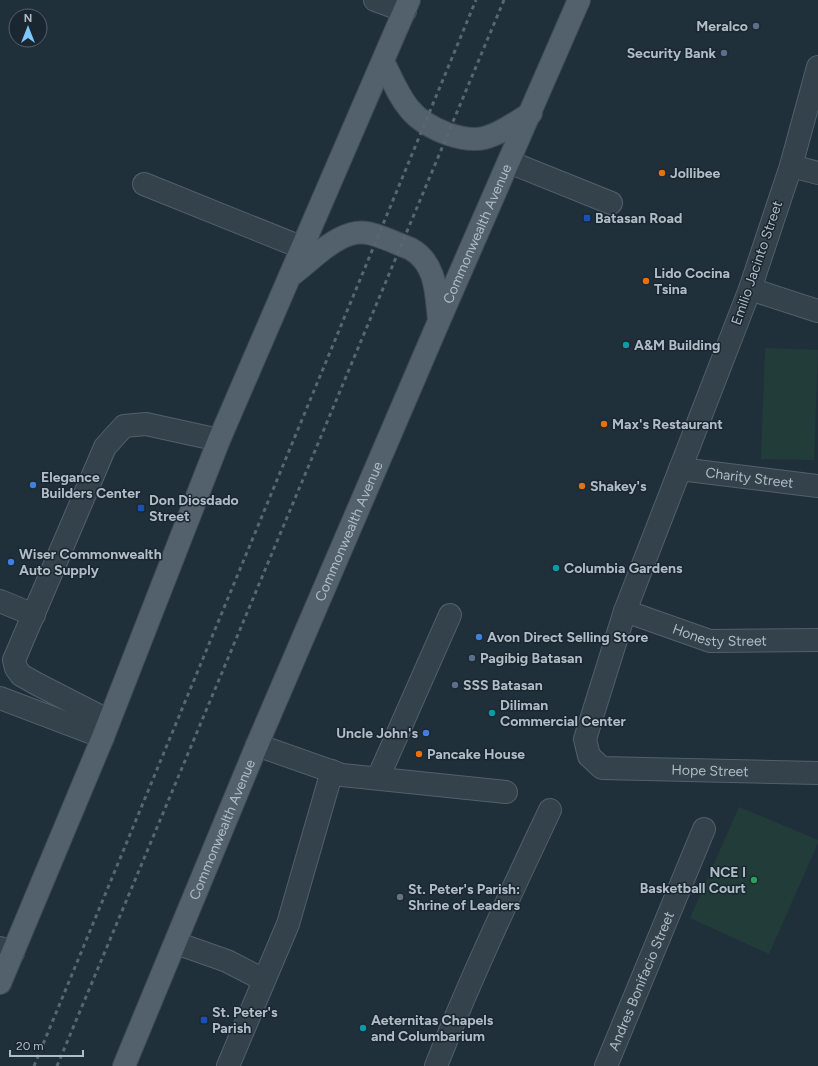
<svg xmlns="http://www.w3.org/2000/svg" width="818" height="1066" font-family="Figtree,sans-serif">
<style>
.green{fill:#223c3a}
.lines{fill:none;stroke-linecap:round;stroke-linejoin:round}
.minor-casing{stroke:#526069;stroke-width:24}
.major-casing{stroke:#3d4b54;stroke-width:24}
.minor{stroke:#34424b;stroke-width:22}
.major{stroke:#52616b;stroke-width:22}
.rail{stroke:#566772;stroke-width:3;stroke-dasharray:4 4;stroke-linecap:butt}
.service-dot{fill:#5c6f8a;stroke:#1a2730;stroke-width:1.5}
.food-dot{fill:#e8710a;stroke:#1a2730;stroke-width:1.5}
.transit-dot{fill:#1a4fb4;stroke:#1a2730;stroke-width:1.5}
.culture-dot{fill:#0f9aa8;stroke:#1a2730;stroke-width:1.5}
.shop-dot{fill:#3f7fe0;stroke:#1a2730;stroke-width:1.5}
.leisure-dot{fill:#2e9e5b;stroke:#1a2730;stroke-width:1.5}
.worship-dot{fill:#6b7280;stroke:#1a2730;stroke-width:1.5}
.labels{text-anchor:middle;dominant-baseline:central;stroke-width:3;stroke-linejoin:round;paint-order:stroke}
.poi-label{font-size:14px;font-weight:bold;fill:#afbdc7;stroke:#1a2730;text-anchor:start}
.street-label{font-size:14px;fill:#afbdc7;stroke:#1a2730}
</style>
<rect width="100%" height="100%" fill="#20303b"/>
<!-- green -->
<g class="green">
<path d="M 765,348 L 818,350 L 814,460 L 761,459 Z"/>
<path d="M 739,807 L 818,840 L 818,843 L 769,954 L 690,918 Z"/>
</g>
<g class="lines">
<!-- minor casing -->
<g class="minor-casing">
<g id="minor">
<path d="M 375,0 L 405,11"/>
<path id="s1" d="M 818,67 L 791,166 L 750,289 L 625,611 L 585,739 L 589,756 L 602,768 L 818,773"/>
<path d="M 509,162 L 611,203"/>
<path d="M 791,166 L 818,173"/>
<path d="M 144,184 L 303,248"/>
<path d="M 750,289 L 818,311"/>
<path id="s2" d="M 680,469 L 818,486"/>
<path d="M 0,601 L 34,615"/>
<path id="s3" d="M 625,611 L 710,641 L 818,640"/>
<path d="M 0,698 L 103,737"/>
<path d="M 109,721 L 37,684 L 21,675 L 16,668 L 14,660 L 105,447 L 124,426 L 146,424 L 219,440"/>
<path d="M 257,745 L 342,775 L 506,792"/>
<path d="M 378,778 L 450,615"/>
<path d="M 176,943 L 227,961 L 264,980"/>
<path d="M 0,948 L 13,953"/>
<path d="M 228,1066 L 288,924 L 332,771"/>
<path d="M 436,1066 C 470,979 510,895 550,810"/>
<path id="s4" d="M 606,1066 L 704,829"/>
</g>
</g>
<!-- major casing -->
<g class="major-casing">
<g id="major">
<path d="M 383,61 C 401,98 407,119 448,134 C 460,138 472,141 484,138 C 501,134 516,122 531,113"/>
<path d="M 293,274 C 310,261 330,240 351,234 C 365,230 376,235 389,240 C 396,243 404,246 411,249 C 437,264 436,294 439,320"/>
<path d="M 0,983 L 103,737 L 219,440 L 409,0"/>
<path id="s5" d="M 124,1066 L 257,745 L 439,321 L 579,0"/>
</g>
</g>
<!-- minor -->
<use href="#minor" class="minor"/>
<!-- major -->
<use href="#major" class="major"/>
<!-- rail -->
<g class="rail">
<path d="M 34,1066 L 476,0"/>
<path d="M 57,1066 L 504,0"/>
</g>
</g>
<!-- markers -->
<g class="service-dot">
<circle cx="756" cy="26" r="4"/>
<circle cx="724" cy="53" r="4"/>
<circle cx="472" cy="658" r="4"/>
<circle cx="455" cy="685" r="4"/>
</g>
<g class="food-dot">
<circle cx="662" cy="173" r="4"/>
<circle cx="646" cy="281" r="4"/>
<circle cx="604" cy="424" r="4"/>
<circle cx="582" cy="486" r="4"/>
<circle cx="419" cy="754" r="4"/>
</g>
<g class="transit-dot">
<rect x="583" y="214" width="8" height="8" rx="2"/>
<rect x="137" y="504" width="8" height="8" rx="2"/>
<rect x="200" y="1016" width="8" height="8" rx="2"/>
</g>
<g class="culture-dot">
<circle cx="626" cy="345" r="4"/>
<circle cx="556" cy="568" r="4"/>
<circle cx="492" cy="713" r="4"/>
<circle cx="363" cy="1028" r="4"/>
</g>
<g class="shop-dot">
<circle cx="33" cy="485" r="4"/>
<circle cx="11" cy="562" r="4"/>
<circle cx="479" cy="637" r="4"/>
<circle cx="426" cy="733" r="4"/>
</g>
<circle class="leisure-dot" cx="754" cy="880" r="4"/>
<circle class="worship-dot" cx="400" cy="897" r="4"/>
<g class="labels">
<!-- poi labels -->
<g class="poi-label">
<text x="748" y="26" text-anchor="end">Meralco</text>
<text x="716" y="53" text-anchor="end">Security Bank</text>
<text x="670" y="173">Jollibee</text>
<text x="595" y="218">Batasan Road</text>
<text x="654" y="273">Lido Cocina<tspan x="654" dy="16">Tsina</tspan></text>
<text x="634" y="345">A&amp;M Building</text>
<text x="612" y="424">Max's Restaurant</text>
<text x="41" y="477">Elegance<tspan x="41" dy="16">Builders Center</tspan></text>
<text x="590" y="486">Shakey's</text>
<text x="149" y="500">Don Diosdado<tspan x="149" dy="16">Street</tspan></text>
<text x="19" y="554">Wiser Commonwealth<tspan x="19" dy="16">Auto Supply</tspan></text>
<text x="564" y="568">Columbia Gardens</text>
<text x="487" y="637">Avon Direct Selling Store</text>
<text x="480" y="658">Pagibig Batasan</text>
<text x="463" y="685">SSS Batasan</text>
<text x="500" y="705">Diliman<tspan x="500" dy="16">Commercial Center</tspan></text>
<text x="418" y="733" text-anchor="end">Uncle John's</text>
<text x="427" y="754">Pancake House</text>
<text x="746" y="872" text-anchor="end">NCE I<tspan x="746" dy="16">Basketball Court</tspan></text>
<text x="408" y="889">St. Peter's Parish:<tspan x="408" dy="16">Shrine of Leaders</tspan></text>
<text x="212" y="1012">St. Peter's<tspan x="212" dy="16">Parish</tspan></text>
<text x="371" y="1020">Aeternitas Chapels<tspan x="371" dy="16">and Columbarium</tspan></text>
</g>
<!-- street labels -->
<g class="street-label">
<text stroke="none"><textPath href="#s5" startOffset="904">Commonwealth Avenue</textPath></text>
<text transform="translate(757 263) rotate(-71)">Emilio Jacinto Street</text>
<text stroke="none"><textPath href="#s2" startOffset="70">Charity Street</textPath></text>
<text stroke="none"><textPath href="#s5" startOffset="580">Commonwealth Avenue</textPath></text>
<text stroke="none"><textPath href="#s3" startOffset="99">Honesty Street</textPath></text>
<text stroke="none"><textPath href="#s1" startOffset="855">Hope Street</textPath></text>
<text stroke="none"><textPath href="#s5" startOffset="256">Commonwealth Avenue</textPath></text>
<text stroke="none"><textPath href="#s4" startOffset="92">Andres Bonifacio Street</textPath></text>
</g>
</g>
<!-- north arrow -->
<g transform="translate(28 28)"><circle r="19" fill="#1a2730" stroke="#56636c"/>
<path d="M0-3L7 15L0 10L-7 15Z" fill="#7ec6fd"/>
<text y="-6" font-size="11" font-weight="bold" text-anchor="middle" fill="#afbdc7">N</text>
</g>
<!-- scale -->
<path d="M10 1050v6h73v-6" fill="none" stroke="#afbdc7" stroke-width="2"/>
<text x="16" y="1050" font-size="12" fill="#afbdc7" stroke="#1a2730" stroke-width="3" paint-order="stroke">20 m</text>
</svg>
